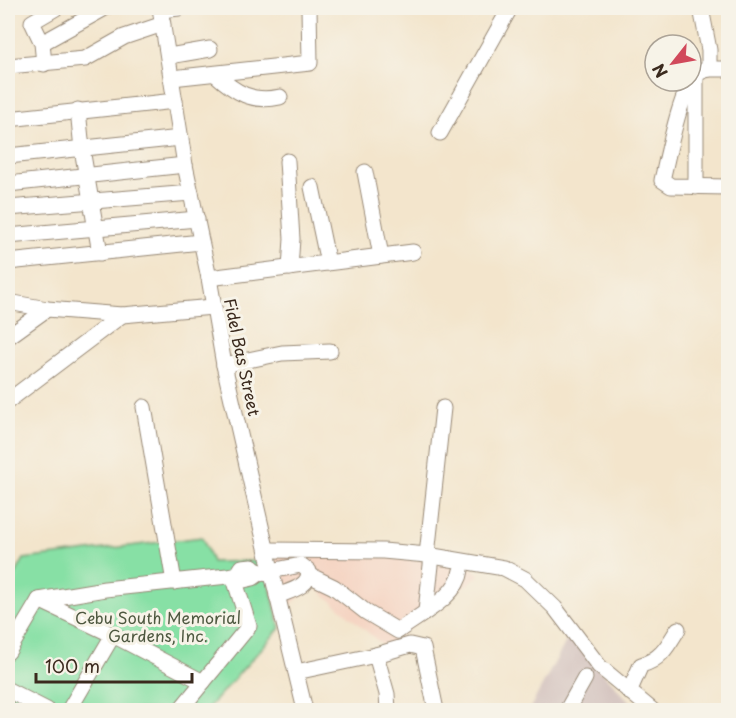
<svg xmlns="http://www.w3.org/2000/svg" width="736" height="718" font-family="'Playpen Sans',sans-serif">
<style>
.built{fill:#f5d3c1}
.industrial{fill:#d1c0bc}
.green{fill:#87e0a5;stroke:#618562;stroke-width:1.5}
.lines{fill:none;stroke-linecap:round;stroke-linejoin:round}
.minor-casing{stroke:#978875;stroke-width:17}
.minor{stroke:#fff;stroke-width:15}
.labels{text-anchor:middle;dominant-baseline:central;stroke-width:6;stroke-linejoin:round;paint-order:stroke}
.street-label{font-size:16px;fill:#3b2a1e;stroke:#f7f3e8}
.park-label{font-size:16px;fill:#4e5840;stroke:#f7f3e8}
</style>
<rect width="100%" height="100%" fill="#f7f3e8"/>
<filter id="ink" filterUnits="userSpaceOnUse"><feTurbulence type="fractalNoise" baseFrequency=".0167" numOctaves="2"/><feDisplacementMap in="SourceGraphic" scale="12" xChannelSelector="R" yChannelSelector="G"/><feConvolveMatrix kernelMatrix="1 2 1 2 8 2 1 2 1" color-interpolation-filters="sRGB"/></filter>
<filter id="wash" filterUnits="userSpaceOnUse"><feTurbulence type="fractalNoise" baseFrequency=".008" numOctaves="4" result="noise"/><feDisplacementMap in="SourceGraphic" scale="24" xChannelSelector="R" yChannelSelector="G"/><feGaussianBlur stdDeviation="1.35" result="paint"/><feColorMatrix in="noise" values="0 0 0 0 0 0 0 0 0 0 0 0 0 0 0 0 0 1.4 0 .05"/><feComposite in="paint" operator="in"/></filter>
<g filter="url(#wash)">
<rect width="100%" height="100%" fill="#f3e5cc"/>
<!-- built -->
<path class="built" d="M 273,552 L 365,554 L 469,566 L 479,575 L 385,647 L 313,585 L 286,609 Z"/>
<!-- industrial -->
<path class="industrial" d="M 569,636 L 630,702 L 642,710 L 529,710 Z"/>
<!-- green -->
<path class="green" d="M 202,537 L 212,562 L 264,561 L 280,628 L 206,710 L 23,710 L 8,702 L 8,588 L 24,559 Z"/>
</g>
<g filter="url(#ink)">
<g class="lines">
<!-- minor casing -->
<g class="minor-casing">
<g id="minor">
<path d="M 160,8 L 185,165 L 209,278 L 224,365 L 272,574 L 305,710"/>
<path d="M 701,8 L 709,50 L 709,69 C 705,70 699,72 696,75 C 680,91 668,156 662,180 L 671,186 L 728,187"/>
<path d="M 161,10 L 179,8"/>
<path d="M 42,43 L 32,22 L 56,8"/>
<path d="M 169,56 L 210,49"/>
<path d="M 44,64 L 42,43 L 105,8"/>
<path d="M 8,66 L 85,59 L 124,37 L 163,24"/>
<path d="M 709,69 L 728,69"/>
<path d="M 215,74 C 236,93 252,103 280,97"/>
<path d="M 172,78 L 310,63 L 309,8"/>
<path d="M 78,110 L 82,149 L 100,253"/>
<path d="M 8,119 L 175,101"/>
<path d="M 440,133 L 510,8"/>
<path d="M 8,156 L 181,138"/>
<path d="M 287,161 L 292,239 L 290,268"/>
<path d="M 365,172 L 381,256"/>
<path d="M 8,184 L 185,165"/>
<path d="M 312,187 L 328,263"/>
<path d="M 696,187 L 696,76"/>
<path d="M 8,208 L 191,193"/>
<path d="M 8,236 L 197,219"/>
<path d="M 8,262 L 201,242"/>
<path d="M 209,278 L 413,252"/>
<path d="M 8,302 L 47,309 L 122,315 L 213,307"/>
<path d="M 8,337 L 47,309"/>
<path d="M 224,365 L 282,353 L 330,351"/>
<path d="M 8,401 L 122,315"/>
<path d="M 144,407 L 174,582"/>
<path d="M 267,550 L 383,551 L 427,555 L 504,568 L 525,579 L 555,608 L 599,666 L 652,710"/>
<path d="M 427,555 L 443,408"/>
<path d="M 271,571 L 301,565 L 309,571 C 310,587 289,591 277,596"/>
<path d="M 237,575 L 242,567 L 252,566 L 260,573"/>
<path d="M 309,575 L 334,587 L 366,612 L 398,631 C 419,615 458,597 461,570"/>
<path d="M 39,600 L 113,635 L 203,682"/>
<path d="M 426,611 L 432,556"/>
<path d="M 8,652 L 39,600 L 105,589 L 237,575 L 244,580 L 253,578 L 260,573 L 272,574"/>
<path d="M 376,655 L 387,694 L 388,710"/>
<path d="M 296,672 L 376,655 L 410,645 L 423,648 L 436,710"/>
<path d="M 8,690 L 47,710"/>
<path d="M 629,692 L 641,665 C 661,660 668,645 678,629"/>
<path d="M 69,710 L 113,635"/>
<path d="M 180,710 L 249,626 L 233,575"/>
<path d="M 567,710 L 585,678"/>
</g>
</g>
<!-- minor -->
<use href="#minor" class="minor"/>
</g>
</g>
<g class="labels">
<!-- street labels -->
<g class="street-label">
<text transform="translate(243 357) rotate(78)">Fidel Bas Street</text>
</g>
<!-- park labels -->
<g class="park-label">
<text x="158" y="617">Cebu South Memorial<tspan x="158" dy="18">Gardens, Inc.</tspan></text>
</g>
</g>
<!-- margin -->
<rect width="736" height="718" fill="none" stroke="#f7f3e8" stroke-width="30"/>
<!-- north arrow -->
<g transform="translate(673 63) rotate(239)"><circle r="28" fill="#f7f3e8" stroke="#aca397" stroke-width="1.5"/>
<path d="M0-4.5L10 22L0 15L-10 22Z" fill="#d1495b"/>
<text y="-9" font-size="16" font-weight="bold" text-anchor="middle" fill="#3b2a1e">N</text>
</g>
<!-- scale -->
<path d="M36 673v9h156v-9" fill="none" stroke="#3b2a1e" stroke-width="3"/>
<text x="45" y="673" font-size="18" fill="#3b2a1e" stroke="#f7f3e8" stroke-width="4.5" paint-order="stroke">100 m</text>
</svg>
